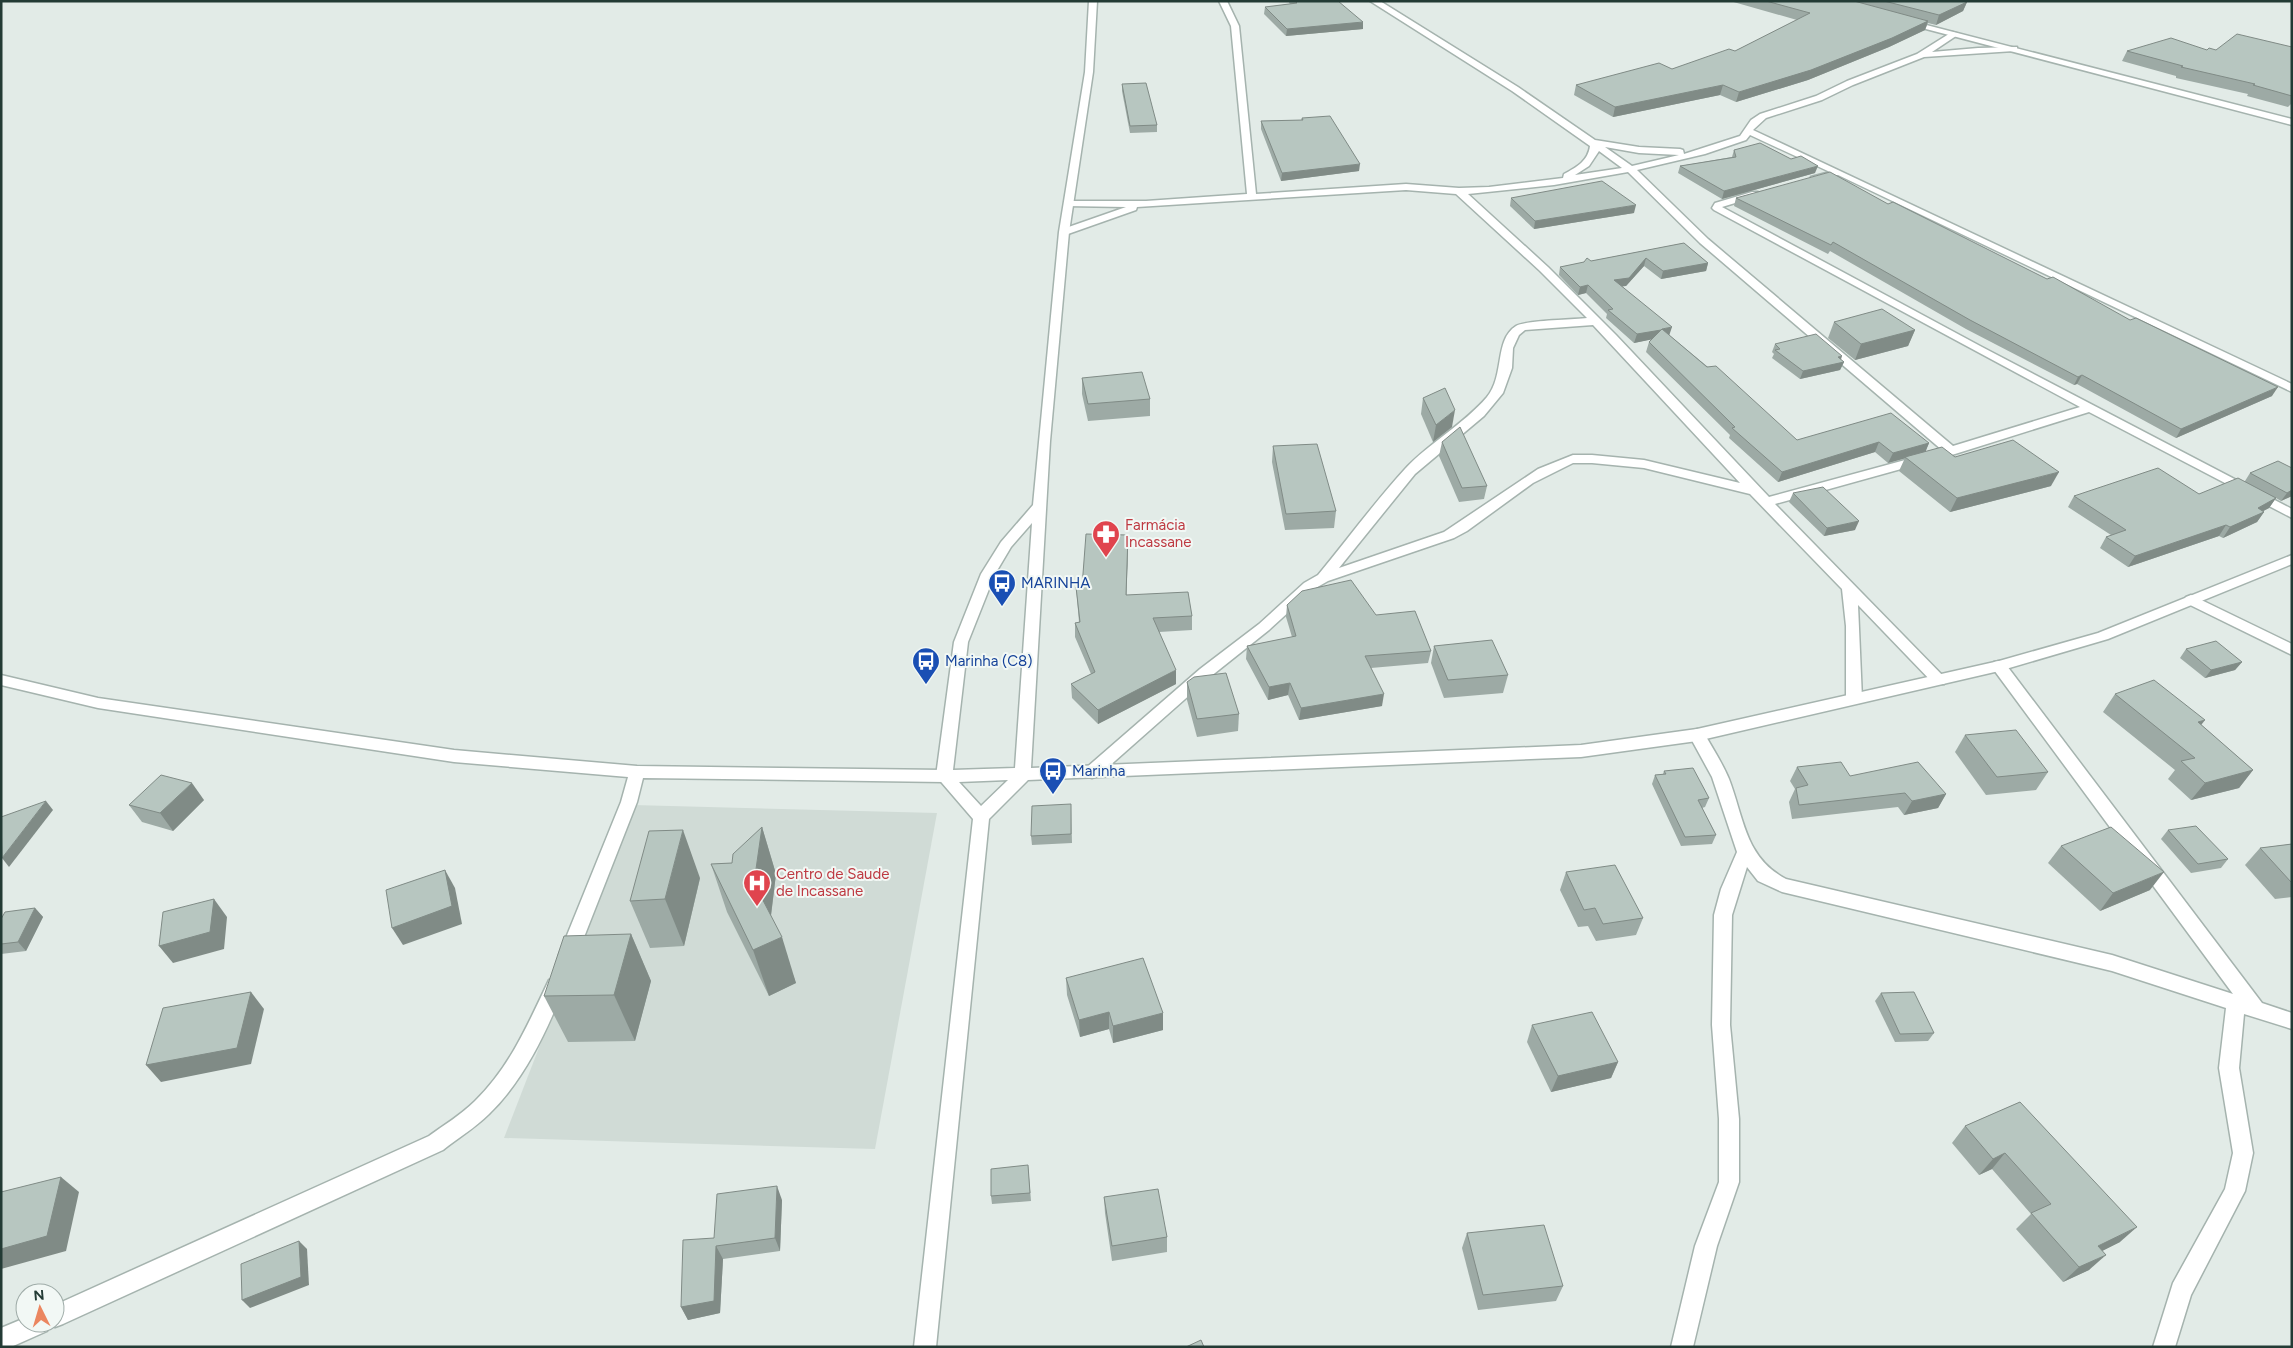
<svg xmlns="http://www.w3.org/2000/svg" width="2293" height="1348" font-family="Figtree,sans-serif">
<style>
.built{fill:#d0dbd6}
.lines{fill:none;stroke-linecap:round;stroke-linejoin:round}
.minor-casing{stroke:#a5b3ae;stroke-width:3}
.tertiary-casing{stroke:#a5b3ae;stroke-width:3}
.minor{fill:#fff;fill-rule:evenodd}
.tertiary{fill:#fff;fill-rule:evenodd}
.wall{fill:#9daaa5}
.shaded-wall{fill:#808b86}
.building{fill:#b7c6c0;stroke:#808b86}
.labels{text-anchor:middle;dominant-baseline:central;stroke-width:4;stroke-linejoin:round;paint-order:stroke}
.health-label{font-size:15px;fill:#be3a42;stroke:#f2f8f5;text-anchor:start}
.transit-label{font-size:15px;fill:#164399;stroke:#f2f8f5;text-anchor:start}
</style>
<rect width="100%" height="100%" fill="#e2ebe7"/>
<!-- built -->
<path class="built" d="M 633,805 L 937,813 L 875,1149 L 504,1138 Z"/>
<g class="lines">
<!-- minor casing -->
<g class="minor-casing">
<g id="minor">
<path d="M 1219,1 L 1227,1 L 1239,26 L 1256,194 L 1406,184 L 1459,188 L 1489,187 L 1563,178 L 1564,174 C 1577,167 1588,161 1590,146 L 1512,91 L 1370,1 L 1380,1 L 1518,87 L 1595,140 L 1639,147 L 1680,149 L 1683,150 L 1684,154 L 1740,136 L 1751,120 L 1760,114 L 1816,96 L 1847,81 L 1917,54 L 1952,32 L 1959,34 L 1932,52 L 1978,48 L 2017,47 L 2017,51 L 2014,51 L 1924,57 L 1853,85 L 1822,100 L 1766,118 L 1753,130 L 2292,384 L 2292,392 L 1838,175 L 1811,181 L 1811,177 L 1830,172 L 1750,135 L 1746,140 L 1705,154 L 1637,170 L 1708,239 L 1953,446 L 2080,407 L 1714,210 L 1712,208 L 1715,203 L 1752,192 L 1758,192 L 1758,196 L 1722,207 L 1982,347 L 2292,509 L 2292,518 L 2089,412 L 1955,454 L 1775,504 L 1947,680 L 1944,684 L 1934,684 L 1858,605 L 1862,699 L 1859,703 L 1849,703 L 1846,699 L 1846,626 L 1842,589 L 1750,494 L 1644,468 L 1592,463 L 1573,463 L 1533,483 L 1467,531 L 1454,538 L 1328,581 L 1314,589 L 1269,630 L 1210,677 L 1098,776 L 1092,778 L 1086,776 L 1084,772 L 1086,768 L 1200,669 L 1259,624 L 1304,583 L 1318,575 C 1347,540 1374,503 1405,469 C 1429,443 1463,425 1487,397 C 1505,375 1494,340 1516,326 C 1526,320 1573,320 1587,318 L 1540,271 L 1456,194 L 1406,190 L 1137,207 L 1136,210 L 1068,234 L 1060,234 L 1060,230 L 1126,207 L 1065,206 L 1065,202 L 1068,201 L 1146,201 L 1247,194 L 1231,26 ZM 1605,147 L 1639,153 L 1679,155 L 1632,166 ZM 1599,151 L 1622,168 L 1575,175 L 1589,166 ZM 1628,172 L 1700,243 L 1942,450 L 1769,497 L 1616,335 L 1548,267 L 1468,194 L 1554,185 ZM 1593,325 L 1740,483 L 1644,460 L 1592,455 L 1573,455 L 1538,469 L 1444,532 L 1339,568 L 1415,474 L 1484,416 L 1503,393 L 1512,368 L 1513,348 L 1519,335 L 1525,330 Z"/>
<path d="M 2191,595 L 2292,644 L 2292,655 L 2186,603 L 2184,600 L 2186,597 Z"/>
<path d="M 1999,661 L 2004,662 L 2262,1003 L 2292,1013 L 2292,1029 L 2244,1014 L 2239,1068 L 2253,1153 L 2245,1191 L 2191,1295 L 2175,1347 L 2153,1347 L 2173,1283 L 2225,1189 L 2233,1153 L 2219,1068 L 2226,1008 L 2112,971 L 1782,892 L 1758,881 L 1747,867 L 1732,915 L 1730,1025 L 1739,1119 L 1739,1182 L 1717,1246 L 1693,1347 L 1671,1347 L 1695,1246 L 1719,1182 L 1719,1119 L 1712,1025 L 1714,915 L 1721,889 L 1737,852 L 1712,777 L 1689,735 L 1691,731 L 1697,729 L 1703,731 C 1711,746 1722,762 1729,779 C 1744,818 1745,858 1786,879 L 2112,955 L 2233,994 L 1994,670 L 1992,666 L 1994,662 Z"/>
<path d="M 1,675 L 98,698 L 454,750 L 637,766 L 944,770 L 950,772 L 952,776 L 950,780 L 944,782 L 643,778 L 637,802 L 577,955 L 574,960 L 568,963 L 562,960 L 559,955 L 621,802 L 628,777 L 454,762 L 98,708 L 1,685 Z"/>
<path d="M 556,978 L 563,980 L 565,986 C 546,1032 525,1079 489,1114 C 475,1128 458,1138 443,1150 L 63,1324 L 55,1327 L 49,1325 L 47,1331 L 11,1347 L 1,1347 L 1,1328 L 25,1318 L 25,1323 L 55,1323 L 55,1305 L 429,1136 C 444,1125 461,1115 475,1101 C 510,1067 528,1024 549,980 Z"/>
</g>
</g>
<!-- tertiary casing -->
<g class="tertiary-casing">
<g id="tertiary">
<path d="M 1089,1 L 1097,1 L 1093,72 L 1069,232 L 1050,441 L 1031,768 L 1581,745 L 1697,729 L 1999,661 L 2098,633 L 2292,555 L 2292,564 L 2108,639 L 1999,671 L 1697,741 L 1581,757 L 1028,780 L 989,819 L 936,1347 L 914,1347 L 973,819 L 936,776 L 954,642 L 981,574 L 1001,542 L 1033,505 L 1059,232 L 1085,72 ZM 1032,523 L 1015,768 L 953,770 L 968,642 L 995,574 L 1011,547 ZM 1008,780 L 981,806 L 959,782 Z"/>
<path d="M 1903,19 L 2292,119 L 2292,125 L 1903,23 Z"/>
</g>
</g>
<!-- minor -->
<use href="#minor" class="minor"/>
<!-- tertiary -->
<use href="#tertiary" class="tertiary"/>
</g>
<!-- wall -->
<g class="wall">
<path d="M 1288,1 L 1338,1 L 1363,29 L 1286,36 L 1264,14 L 1265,7 L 1290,4 Z"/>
<path d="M 1730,1 L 1964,1 L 1967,2 L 1963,11 L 1936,25 L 1928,23 L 1925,30 L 1889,47 L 1808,80 L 1736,102 L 1720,95 L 1613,117 L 1574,95 L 1576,85 L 1672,69 L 1735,51 L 1797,20 Z"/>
<path d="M 2292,47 L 2292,103 L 2288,107 L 2247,96 L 2248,94 L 2176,78 L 2176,76 L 2122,61 L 2127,51 L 2216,50 Z"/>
<path d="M 1122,84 L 1157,125 L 1157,132 L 1130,133 L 1122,91 Z"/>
<path d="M 1302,118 L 1359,171 L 1281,181 L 1261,129 L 1261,121 L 1301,120 Z"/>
<path d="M 1734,150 L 1815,173 L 1722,199 L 1678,173 L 1680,166 L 1732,157 Z"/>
<path d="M 1511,198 L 1634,213 L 1534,229 L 1510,206 Z"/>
<path d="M 1736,198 L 1888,204 L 2130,320 L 2272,396 L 2176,438 L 2077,384 L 2074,385 L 1966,329 L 1830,251 L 1828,254 L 1734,206 Z"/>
<path d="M 1684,243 L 1708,263 L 1706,271 L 1661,279 L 1644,266 L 1626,286 L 1622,286 L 1669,335 L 1797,440 L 1929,443 L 1925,452 L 1955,457 L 2051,486 L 1950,512 L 1899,471 L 1905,458 L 1888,463 L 1875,452 L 1778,482 L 1729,438 L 1730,435 L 1646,352 L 1649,342 L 1652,339 L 1634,343 L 1606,318 L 1607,314 L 1586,293 L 1578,295 L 1559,275 L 1560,267 Z"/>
<path d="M 1834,322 L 1915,330 L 1908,346 L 1855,360 L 1828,338 Z"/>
<path d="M 1775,344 L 1841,360 L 1844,362 L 1840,370 L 1800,379 L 1772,358 L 1774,354 L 1772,352 Z"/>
<path d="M 1082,378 L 1150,399 L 1150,416 L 1088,421 L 1082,394 Z"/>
<path d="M 1423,398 L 1452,427 L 1433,442 L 1421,414 Z"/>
<path d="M 1442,442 L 1487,486 L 1484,499 L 1459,502 L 1439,456 Z"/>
<path d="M 1273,446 L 1336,511 L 1334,528 L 1285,530 L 1272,462 Z"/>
<path d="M 2292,468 L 2292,496 L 2281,501 L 2276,498 L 2269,508 L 2263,511 L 2264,512 L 2257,522 L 2223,538 L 2219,536 L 2128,567 L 2100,548 L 2106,537 L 2111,535 L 2068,507 L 2074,496 L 2199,494 L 2245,481 L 2250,473 Z"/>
<path d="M 1793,493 L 1855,530 L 1824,536 L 1789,502 Z"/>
<path d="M 1128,548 L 1126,595 L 1192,616 L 1192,630 L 1159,632 L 1176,684 L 1098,724 L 1072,698 L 1071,684 L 1091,674 L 1075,637 L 1075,623 L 1079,622 L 1076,587 L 1082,587 Z"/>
<path d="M 1287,605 L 1376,615 L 1431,651 L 1428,663 L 1371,668 L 1382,706 L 1299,720 L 1288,695 L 1268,700 L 1246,659 L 1247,646 L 1292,637 L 1286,617 Z"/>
<path d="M 1434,646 L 1508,675 L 1503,693 L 1444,698 L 1431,663 Z"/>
<path d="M 2186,649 L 2242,662 L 2235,670 L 2205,678 L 2180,658 Z"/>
<path d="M 1187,682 L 1239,714 L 1238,731 L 1197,737 L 1187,700 Z"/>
<path d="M 2115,694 L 2201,725 L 2253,770 L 2239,788 L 2191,800 L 2168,779 L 2175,770 L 2103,712 Z"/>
<path d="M 1965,735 L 2048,772 L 2036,790 L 1986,795 L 1955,752 Z"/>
<path d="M 1797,767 L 1946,794 L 1938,808 L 1904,815 L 1898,807 L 1792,819 L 1789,802 L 1795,789 L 1790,781 Z"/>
<path d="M 1664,771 L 1709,798 L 1705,807 L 1702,808 L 1716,835 L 1712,844 L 1681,846 L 1652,784 L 1655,775 L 1663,774 Z"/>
<path d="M 204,800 L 173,831 L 142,822 L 129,805 Z"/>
<path d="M 1071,804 L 1072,843 L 1032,845 L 1031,836 Z"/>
<path d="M 762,827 L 776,874 L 771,916 L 796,983 L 769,996 L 727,912 L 711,864 L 732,863 Z"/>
<path d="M 2168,830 L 2228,859 L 2221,868 L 2191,873 L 2161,839 Z"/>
<path d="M 2292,844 L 2292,897 L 2275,899 L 2245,865 L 2260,848 Z"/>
<path d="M 2061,846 L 2150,890 L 2100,911 L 2048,863 Z"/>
<path d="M 1566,872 L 1643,918 L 1636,935 L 1596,941 L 1588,926 L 1578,927 L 1560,890 Z"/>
<path d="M 700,878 L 684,946 L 650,948 L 630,901 Z"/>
<path d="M 35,908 L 43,917 L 26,951 L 1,954 L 1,919 Z"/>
<path d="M 631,934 L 651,981 L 635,1041 L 568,1042 L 544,996 Z"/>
<path d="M 1066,978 L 1163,1013 L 1163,1030 L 1113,1043 L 1109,1029 L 1080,1037 L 1067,995 Z"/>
<path d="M 1881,993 L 1934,1033 L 1928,1041 L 1895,1042 L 1875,1001 Z"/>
<path d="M 1532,1025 L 1618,1062 L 1611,1078 L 1551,1092 L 1527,1042 Z"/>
<path d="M 2020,1102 L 2120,1242 L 2102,1251 L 2089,1270 L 2063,1282 L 2016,1229 L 2031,1214 L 1992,1169 L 1979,1175 L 1952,1143 L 1965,1126 Z"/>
<path d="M 1028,1165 L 1031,1201 L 992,1204 L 991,1196 Z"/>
<path d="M 1104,1197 L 1167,1237 L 1167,1252 L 1112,1261 L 1105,1213 Z"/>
<path d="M 782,1200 L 780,1251 L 723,1259 L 720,1313 L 688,1320 L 681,1307 L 714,1238 Z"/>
<path d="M 1467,1233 L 1563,1286 L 1556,1301 L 1478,1310 L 1462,1248 Z"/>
</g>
<!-- shaded-wall -->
<g class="shaded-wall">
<path d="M 1967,2 L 1963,11 L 1936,25 L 1939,15 Z"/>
<path d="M 1928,21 L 1925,30 L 1889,47 L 1808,80 L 1736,102 L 1739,92 Z"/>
<path d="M 1363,22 L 1363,29 L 1286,36 L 1287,29 Z"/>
<path d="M 1723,85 L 1720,95 L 1613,117 L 1615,107 Z"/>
<path d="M 1360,164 L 1359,171 L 1281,181 L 1282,173 Z"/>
<path d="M 1818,166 L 1815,173 L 1722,199 L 1724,191 Z"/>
<path d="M 1636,205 L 1634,213 L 1534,229 L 1535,221 Z"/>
<path d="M 1646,258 L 1644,266 L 1626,286 L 1612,288 L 1614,280 Z"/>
<path d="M 1708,263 L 1706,271 L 1661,279 L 1663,271 Z"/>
<path d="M 1588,285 L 1586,293 L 1578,295 L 1580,287 Z"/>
<path d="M 1672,327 L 1669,336 L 1634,343 L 1637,334 Z"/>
<path d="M 1915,330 L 1908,346 L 1855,360 L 1861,344 Z"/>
<path d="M 1842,356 L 1840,363 L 1844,362 L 1840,370 L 1800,379 L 1803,371 Z"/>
<path d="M 2082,375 L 2077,384 L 2074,385 L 2078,377 Z"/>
<path d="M 2278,387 L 2272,396 L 2176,438 L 2181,429 Z"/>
<path d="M 1455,410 L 1452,427 L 1433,442 L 1436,425 Z"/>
<path d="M 1879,442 L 1875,452 L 1778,482 L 1782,472 Z"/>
<path d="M 1929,443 L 1925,453 L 1888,463 L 1893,453 Z"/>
<path d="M 2059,472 L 2051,486 L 1950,512 L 1957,498 Z"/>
<path d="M 2292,490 L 2292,496 L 2281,501 L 2287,493 Z"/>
<path d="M 2276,498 L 2269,508 L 2254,516 L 2264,512 L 2257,522 L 2223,538 L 2230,527 L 2258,508 Z"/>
<path d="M 1859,521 L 1855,530 L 1824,536 L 1827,528 Z"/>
<path d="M 2226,525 L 2219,536 L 2128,567 L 2135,556 Z"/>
<path d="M 1128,535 L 1128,548 L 1126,609 L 1126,595 Z"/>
<path d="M 2242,662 L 2235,670 L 2205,678 L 2211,670 Z"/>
<path d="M 1176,670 L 1176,684 L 1098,724 L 1098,710 Z"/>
<path d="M 1290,683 L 1288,695 L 1268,700 L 1269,687 Z"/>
<path d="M 1384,694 L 1382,706 L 1299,720 L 1301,708 Z"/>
<path d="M 2205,720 L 2192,737 L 2198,722 Z"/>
<path d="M 2253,770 L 2239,788 L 2191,800 L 2205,783 Z"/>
<path d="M 192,783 L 204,800 L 173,831 L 160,813 Z"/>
<path d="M 1946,794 L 1938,808 L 1904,815 L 1912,801 Z"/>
<path d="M 46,801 L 53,810 L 9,867 L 2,858 Z"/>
<path d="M 762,827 L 776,874 L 769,931 L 754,883 Z"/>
<path d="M 683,830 L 700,878 L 684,946 L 665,899 Z"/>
<path d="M 445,870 L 455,888 L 462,924 L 403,945 L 392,928 Z"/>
<path d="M 2164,872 L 2150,890 L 2100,911 L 2113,893 Z"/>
<path d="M 214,899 L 227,917 L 224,949 L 173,963 L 159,946 Z"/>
<path d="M 35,908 L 43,917 L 26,951 L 18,942 Z"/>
<path d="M 631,934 L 651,981 L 635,1041 L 614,995 Z"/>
<path d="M 782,937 L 796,983 L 769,996 L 753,950 Z"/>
<path d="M 251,992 L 264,1009 L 251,1064 L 161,1082 L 146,1065 Z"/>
<path d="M 1109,1012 L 1109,1029 L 1080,1037 L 1079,1020 Z"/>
<path d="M 1163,1013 L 1163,1030 L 1113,1043 L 1113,1026 Z"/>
<path d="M 1618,1062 L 1611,1078 L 1551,1092 L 1558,1076 Z"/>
<path d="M 2005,1153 L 1992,1169 L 1979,1175 L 1993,1159 Z"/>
<path d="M 61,1177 L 79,1192 L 66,1251 L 1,1269 L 1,1249 Z"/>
<path d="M 777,1186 L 782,1200 L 780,1251 L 775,1238 Z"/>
<path d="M 2137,1227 L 2120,1242 L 2082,1261 L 2098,1246 Z"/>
<path d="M 299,1241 L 307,1249 L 309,1285 L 250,1308 L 242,1300 Z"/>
<path d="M 716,1246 L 723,1259 L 720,1313 L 688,1320 L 681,1307 Z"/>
<path d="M 2106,1255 L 2089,1270 L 2063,1282 L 2079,1267 Z"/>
</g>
<!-- building -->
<g class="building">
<path d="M 1295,1 L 1338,1 L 1363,22 L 1287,29 L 1265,7 L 1297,3 Z"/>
<path d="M 1766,1 L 1854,1 L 1928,21 L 1892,38 L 1811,70 L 1739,92 L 1723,85 L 1615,107 L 1576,85 L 1659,63 L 1672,69 L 1729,49 L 1735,51 L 1810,13 Z"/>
<path d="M 1884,1 L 1964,1 L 1967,2 L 1939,15 Z"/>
<path d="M 2237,34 L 2292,47 L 2292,96 L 2253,85 L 2255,84 L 2181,67 L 2183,66 L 2127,51 L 2171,38 L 2207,50 L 2209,48 L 2216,50 Z"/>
<path d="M 1146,83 L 1157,125 L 1130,126 L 1122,84 Z"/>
<path d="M 1330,116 L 1360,164 L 1282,173 L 1261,121 L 1303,120 L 1302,118 Z"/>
<path d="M 1760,143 L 1791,159 L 1801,156 L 1818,166 L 1724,191 L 1680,166 L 1736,157 L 1734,150 Z"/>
<path d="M 1830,172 L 1888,204 L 1893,202 L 2047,279 L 2053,277 L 2130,320 L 2136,318 L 2278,387 L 2181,429 L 2082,375 L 2078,377 L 1970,320 L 1833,242 L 1831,245 L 1736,198 Z"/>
<path d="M 1602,181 L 1636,205 L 1535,221 L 1511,198 Z"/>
<path d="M 1684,243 L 1708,263 L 1663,271 L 1646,258 L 1629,278 L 1614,280 L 1672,327 L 1662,329 L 1661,330 L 1637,334 L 1608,310 L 1613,309 L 1588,285 L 1580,287 L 1560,267 L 1584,262 L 1587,258 L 1591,261 Z"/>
<path d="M 1882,309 L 1915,330 L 1861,344 L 1834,322 Z"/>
<path d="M 1662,329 L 1707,367 L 1716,366 L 1797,440 L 1891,413 L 1929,443 L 1893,453 L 1879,442 L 1782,472 L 1732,428 L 1735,427 L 1649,342 Z"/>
<path d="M 1816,334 L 1842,356 L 1838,357 L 1844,362 L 1803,371 L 1775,350 L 1780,349 L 1775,344 Z"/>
<path d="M 1142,372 L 1150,399 L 1088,404 L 1082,378 Z"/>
<path d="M 1445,388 L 1455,410 L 1436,425 L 1423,398 Z"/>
<path d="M 1460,427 L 1487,486 L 1462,488 L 1442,442 Z"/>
<path d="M 2013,440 L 2059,472 L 1957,498 L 1905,457 L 1942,447 L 1955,457 Z"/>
<path d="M 1317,444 L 1336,511 L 1286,514 L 1273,446 Z"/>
<path d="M 2278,461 L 2292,468 L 2292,490 L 2287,493 L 2250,473 Z"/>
<path d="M 2158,468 L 2199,494 L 2238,478 L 2276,498 L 2258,508 L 2264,512 L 2230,527 L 2226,525 L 2135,556 L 2106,537 L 2126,530 L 2074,496 Z"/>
<path d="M 1823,487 L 1859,521 L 1827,528 L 1793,493 Z"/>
<path d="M 1086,534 L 1128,535 L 1126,595 L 1188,592 L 1192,616 L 1153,618 L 1176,670 L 1098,710 L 1071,684 L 1095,672 L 1075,623 L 1080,622 L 1076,587 L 1082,587 Z"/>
<path d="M 1351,580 L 1376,615 L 1415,611 L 1431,651 L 1365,656 L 1384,694 L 1301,708 L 1290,683 L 1269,687 L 1247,646 L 1296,636 L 1287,605 L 1302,591 Z"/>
<path d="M 1492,640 L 1508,675 L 1448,680 L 1434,646 Z"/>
<path d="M 2216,641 L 2242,662 L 2211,670 L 2186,649 Z"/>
<path d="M 1226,673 L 1239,714 L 1197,719 L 1187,682 L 1194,677 Z"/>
<path d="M 2154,680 L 2205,720 L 2198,722 L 2253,770 L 2205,783 L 2181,761 L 2195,758 L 2115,694 Z"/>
<path d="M 2016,730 L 2048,772 L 1997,777 L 1965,735 Z"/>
<path d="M 1841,762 L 1850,776 L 1918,762 L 1946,794 L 1912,801 L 1905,793 L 1799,805 L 1796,788 L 1808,785 L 1797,767 Z"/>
<path d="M 1693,768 L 1709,798 L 1698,800 L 1716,835 L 1685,837 L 1655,775 L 1666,774 L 1664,771 Z"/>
<path d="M 161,775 L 192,783 L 160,813 L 129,805 Z"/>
<path d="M 46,801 L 2,858 L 1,817 Z"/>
<path d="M 1071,804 L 1071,834 L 1031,836 L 1032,806 Z"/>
<path d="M 2196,826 L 2228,859 L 2198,864 L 2168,830 Z"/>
<path d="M 762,827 L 754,883 L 782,937 L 753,950 L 711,864 L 732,863 L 733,854 Z"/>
<path d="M 2111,827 L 2164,872 L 2113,893 L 2061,846 Z"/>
<path d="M 683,830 L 665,899 L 630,901 L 649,831 Z"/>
<path d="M 2292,844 L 2292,882 L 2291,882 L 2260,848 Z"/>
<path d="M 1615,865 L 1643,918 L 1603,924 L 1595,908 L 1584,910 L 1566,872 Z"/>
<path d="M 445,870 L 452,906 L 392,928 L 386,890 Z"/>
<path d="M 214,899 L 210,932 L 159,946 L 163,912 Z"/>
<path d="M 35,908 L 18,942 L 1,944 L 1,919 L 5,912 Z"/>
<path d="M 631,934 L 614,995 L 544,996 L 564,936 Z"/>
<path d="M 1143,958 L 1163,1013 L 1113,1026 L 1109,1012 L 1079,1020 L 1066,978 Z"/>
<path d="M 251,992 L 237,1048 L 146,1065 L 163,1008 Z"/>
<path d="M 1914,992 L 1934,1033 L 1900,1034 L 1881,993 Z"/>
<path d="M 1592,1012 L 1618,1062 L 1558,1076 L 1532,1025 Z"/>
<path d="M 2020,1102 L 2137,1227 L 2098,1246 L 2106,1255 L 2079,1267 L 2031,1213 L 2051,1204 L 2005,1153 L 1993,1159 L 1965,1126 Z"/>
<path d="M 1028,1165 L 1030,1193 L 991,1196 L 991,1169 Z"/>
<path d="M 61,1177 L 47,1236 L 1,1249 L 1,1192 Z"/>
<path d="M 777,1186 L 775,1238 L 716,1246 L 714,1301 L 681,1307 L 683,1240 L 714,1238 L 717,1194 Z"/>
<path d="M 1158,1189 L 1167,1237 L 1112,1246 L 1104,1197 Z"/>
<path d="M 1544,1225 L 1563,1286 L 1483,1295 L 1467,1233 Z"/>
<path d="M 299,1241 L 301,1277 L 242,1300 L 241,1264 Z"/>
<path d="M 1201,1340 L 1204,1347 L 1186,1347 Z"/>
</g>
<!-- icons -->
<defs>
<g id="pharmacy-pin" transform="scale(1.4375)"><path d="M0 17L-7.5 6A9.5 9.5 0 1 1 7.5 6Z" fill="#e0444e" stroke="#f2f8f5"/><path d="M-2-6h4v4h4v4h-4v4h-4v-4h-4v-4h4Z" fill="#fff"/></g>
<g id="bus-pin" transform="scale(1.4375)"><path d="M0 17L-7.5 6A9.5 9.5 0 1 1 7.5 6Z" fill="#1a4fb4" stroke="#f2f8f5"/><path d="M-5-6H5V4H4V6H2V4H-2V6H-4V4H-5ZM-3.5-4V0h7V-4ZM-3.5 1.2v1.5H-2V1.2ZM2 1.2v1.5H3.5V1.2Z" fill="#fff"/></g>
<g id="hospital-pin" transform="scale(1.4375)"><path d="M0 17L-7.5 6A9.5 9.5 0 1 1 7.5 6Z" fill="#e0444e" stroke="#f2f8f5"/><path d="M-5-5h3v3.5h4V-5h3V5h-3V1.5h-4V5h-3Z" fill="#fff"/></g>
</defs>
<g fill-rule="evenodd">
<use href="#pharmacy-pin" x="1106" y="534"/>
<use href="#bus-pin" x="1002" y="583"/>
<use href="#bus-pin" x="926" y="661"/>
<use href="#bus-pin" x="1053" y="771"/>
<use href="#hospital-pin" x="757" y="883"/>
</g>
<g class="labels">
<!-- health labels -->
<g class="health-label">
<text x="1125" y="525">Farmácia<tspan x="1125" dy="17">Incassane</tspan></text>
<text x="776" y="874">Centro de Saude<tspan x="776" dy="17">de Incassane</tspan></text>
</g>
<!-- transit labels -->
<g class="transit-label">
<text x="1021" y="583">MARINHA</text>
<text x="945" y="661">Marinha (C8)</text>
<text x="1072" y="771">Marinha</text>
</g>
</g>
<!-- border -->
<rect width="2293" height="1348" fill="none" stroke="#233b35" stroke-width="5"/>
<!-- north arrow -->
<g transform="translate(40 1308) rotate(355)"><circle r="24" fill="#f2f8f5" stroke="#9faca8"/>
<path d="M0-4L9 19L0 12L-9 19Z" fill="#eb8660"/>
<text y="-8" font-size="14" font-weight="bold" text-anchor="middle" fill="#233b35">N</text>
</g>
</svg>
